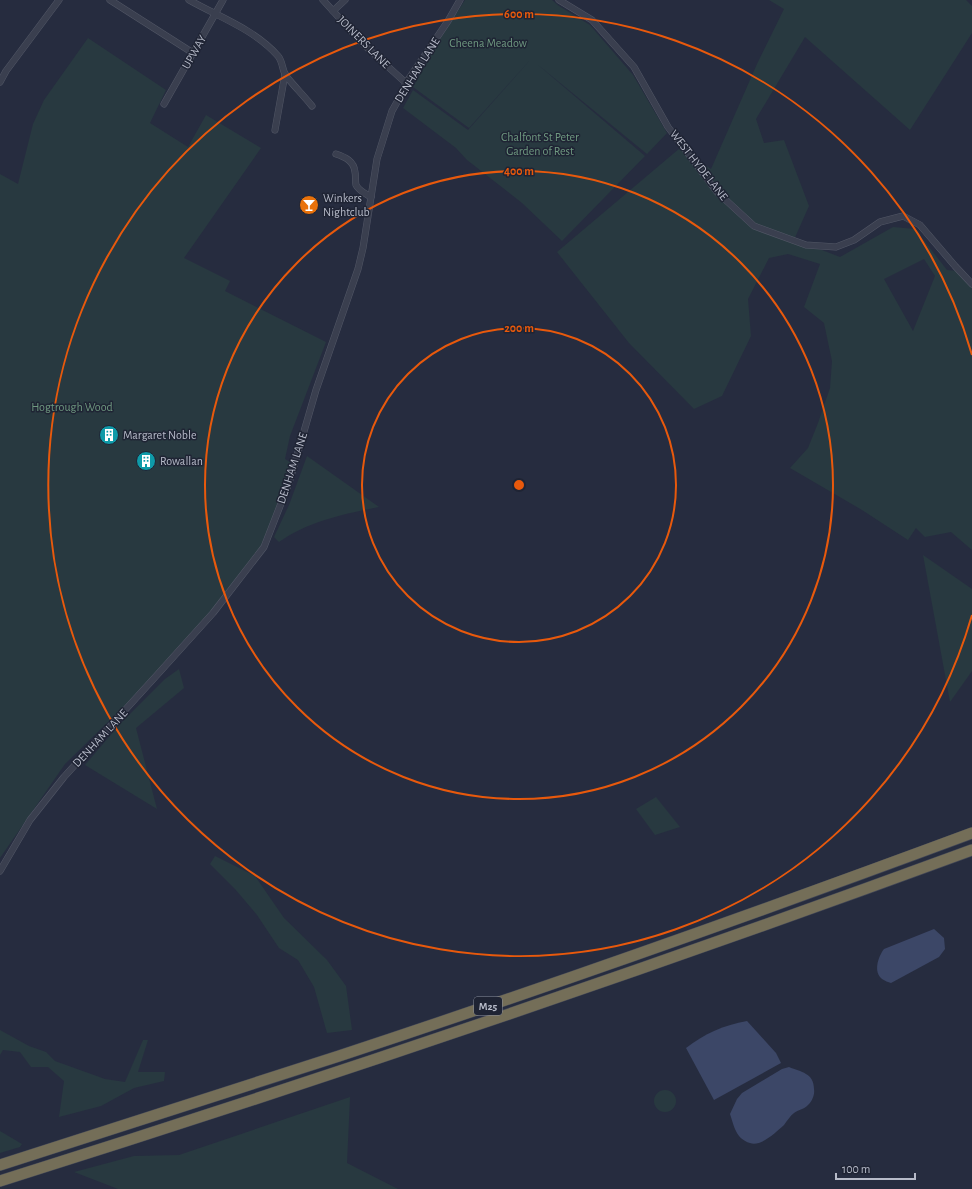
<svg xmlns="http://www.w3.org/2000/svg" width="972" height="1189" font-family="'Alegreya Sans',sans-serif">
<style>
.green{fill:#283940;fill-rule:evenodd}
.water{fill:#3c4767}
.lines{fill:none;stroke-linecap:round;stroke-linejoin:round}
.minor-casing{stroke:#525766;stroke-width:7}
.motorway-casing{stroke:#424756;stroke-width:12}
.minor{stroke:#3a3f4f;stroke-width:6}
.motorway{stroke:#746e58;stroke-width:11}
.ring{fill:none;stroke:#e8590c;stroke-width:2}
.labels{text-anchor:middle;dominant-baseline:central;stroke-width:3;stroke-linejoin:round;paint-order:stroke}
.shield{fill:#1f2434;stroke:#898e9c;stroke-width:1}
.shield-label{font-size:11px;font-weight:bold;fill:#b7bbc9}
.street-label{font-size:12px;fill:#b7bbc9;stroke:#1f2434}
.park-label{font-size:12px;fill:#6f9980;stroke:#1f2434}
.poi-label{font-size:12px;fill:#b7bbc9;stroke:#1f2434;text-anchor:start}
.centre{fill:#e8590c;stroke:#1f2434;stroke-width:2}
.ring-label{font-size:12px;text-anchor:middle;font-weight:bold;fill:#e8590c;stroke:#1f2434;stroke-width:3;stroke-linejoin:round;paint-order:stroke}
</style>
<rect width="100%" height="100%" fill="#262c3f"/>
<!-- green -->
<g class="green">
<path d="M 465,0 L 552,0 L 559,6 L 590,25 L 633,75 L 667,133 L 647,154 L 537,64 L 645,156 L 562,241 L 522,203 L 467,160 L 456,148 L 403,108 L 413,90 L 468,130 L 531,59 L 469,128 L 413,87 L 440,39 Z"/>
<path d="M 769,0 L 966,0 L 972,6 L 972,33 L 910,130 L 805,37 L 756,119 L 764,143 L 784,140 L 809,206 L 793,242 L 822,250 L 840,257 L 893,227 L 915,229 L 947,270 L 958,271 L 972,283 L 972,550 L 951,532 L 925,537 L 916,528 L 908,540 L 862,510 L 790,468 L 808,448 L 818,423 L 830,388 L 832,361 L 824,323 L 804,307 L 820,264 L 788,254 L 769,258 L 748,299 L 751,336 L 722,396 L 694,409 L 629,343 L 557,252 L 680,148 L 711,169 L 757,64 L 784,9 ZM 924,259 L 935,276 L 913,331 L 884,279 Z"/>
<path d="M 88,38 L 166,90 L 150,123 L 188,147 L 206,115 L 261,148 L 184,258 L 230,281 L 225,291 L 326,342 L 290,436 L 285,459 L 290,462 L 282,495 L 261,546 L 242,572 L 221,597 L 223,603 L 154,677 L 65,764 L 0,858 L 0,174 L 18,184 L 33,124 L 44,100 Z"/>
<path d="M 307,456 L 379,507 C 344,514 309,521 279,542 L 274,537 L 289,505 Z"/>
<path d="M 923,555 L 972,589 L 972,671 L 950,702 Z"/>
<path d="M 179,669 L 184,688 L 136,728 L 157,809 L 85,765 L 120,724 L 165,679 Z"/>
<path d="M 656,797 L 680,827 L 655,835 L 636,809 Z"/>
<path d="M 215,856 L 255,876 L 284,918 L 327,960 L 346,986 L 352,1030 L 327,1033 L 314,987 L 298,960 L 279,948 L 257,915 L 235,889 L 210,864 Z"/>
<path d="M 0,1030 L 29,1046 L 46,1052 L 55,1061 L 105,1079 L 125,1082 L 143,1040 L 148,1040 L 138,1072 L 165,1072 L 164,1081 L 134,1088 L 101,1106 L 59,1117 L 64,1081 L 48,1067 L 31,1067 L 20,1052 L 3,1050 L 0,1055 Z"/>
<circle cx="665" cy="1101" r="11"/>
<path d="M 350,1097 L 347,1163 L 398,1189 L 118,1189 L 74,1172 L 134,1156 L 179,1155 Z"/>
<path d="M 0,1131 L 22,1144 L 20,1147 L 0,1153 Z"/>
</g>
<!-- water -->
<g class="water">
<path d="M 934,929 L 944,938 L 945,949 L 939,957 L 891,983 C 888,982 885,981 882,979 C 873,972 878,957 884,949 Z"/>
<path d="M 747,1021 L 776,1053 L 781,1063 L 714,1100 L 686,1048 C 704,1034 724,1025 747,1021 Z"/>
<path d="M 789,1067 C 801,1072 814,1073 814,1089 C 815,1095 812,1102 807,1106 C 804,1109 798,1110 794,1113 C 790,1116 787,1121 784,1125 C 776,1132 761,1147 750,1143 C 736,1139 734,1126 730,1114 L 737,1099 L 742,1093 L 782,1069 Z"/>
</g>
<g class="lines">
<!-- minor casing -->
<g class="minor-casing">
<g id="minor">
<path d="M 110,0 L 193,53"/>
<path d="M 189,0 C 219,17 254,29 278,56 C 283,62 282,70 286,76 C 294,86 304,96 312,106"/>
<path d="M 323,0 L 363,44 L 406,83"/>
<path d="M 559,0 L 592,20 L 634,67 L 668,127 L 717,192 L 754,226 L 806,245 L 836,247 L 854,240 L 880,222 L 903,216 L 920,225 L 955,266 L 972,284"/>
<path d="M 333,11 L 345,0"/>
<path d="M 0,82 L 6,71 L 59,0"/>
<path d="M 164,104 L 223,0"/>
<path d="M 275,130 L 285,74"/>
<path d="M 336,154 C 345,157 354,161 355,172 C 356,176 355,181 356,185 C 359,191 366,194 371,197"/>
<path d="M 0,871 L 30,820 L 64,777 L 157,675 L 213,613 L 264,547 L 289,483 L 316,390 L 358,269 L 363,248 L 377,159 L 392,111 L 401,95 L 406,83 L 448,21 L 460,0"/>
</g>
</g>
<!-- motorway casing -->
<g class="motorway-casing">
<g id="motorway">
<path d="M 0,1165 C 113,1129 226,1093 339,1056 C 551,986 762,911 972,833"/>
<path d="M 0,1181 C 327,1078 651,968 972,850"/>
</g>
</g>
<!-- minor -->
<use href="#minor" class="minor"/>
<!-- motorway -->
<use href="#motorway" class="motorway"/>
</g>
<!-- distance rings -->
<g class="ring">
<circle cx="519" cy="485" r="157"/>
<circle cx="519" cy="485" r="314"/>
<path d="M972 615A471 471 0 1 1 972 355"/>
</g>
<!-- icons -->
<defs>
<g id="bar-disc" transform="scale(1)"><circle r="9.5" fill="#e8710a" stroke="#1f2434"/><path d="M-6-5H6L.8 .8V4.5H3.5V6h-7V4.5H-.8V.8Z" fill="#fff"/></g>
<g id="building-disc" transform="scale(1)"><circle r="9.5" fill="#0f9aa8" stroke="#1f2434"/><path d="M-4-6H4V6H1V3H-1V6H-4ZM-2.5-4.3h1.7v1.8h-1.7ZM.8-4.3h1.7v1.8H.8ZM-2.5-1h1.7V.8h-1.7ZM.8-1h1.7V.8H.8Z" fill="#fff"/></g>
</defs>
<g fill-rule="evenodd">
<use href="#bar-disc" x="309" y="205"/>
<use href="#building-disc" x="109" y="435"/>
<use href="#building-disc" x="146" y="461"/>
</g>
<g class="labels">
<!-- shield labels -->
<rect class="shield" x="474" y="997" width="28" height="18" rx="3"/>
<g class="shield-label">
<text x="488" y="1006">M25</text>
</g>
<!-- street labels -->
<g class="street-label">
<text transform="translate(364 42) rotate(45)">JOINERS LANE</text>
<text transform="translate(194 52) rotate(-60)">UPWAY</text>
<text transform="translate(417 70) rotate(-58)">DENHAM LANE</text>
<text transform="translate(699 165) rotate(52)">WEST HYDE LANE</text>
<text transform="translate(292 468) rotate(-72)">DENHAM LANE</text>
<text transform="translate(100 738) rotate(-47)">DENHAM LANE</text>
</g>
<!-- park labels -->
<g class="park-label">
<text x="488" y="43">Cheena Meadow</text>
<text x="540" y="137">Chalfont St Peter<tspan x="540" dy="14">Garden of Rest</tspan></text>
<text x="72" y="407">Hogtrough Wood</text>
</g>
<!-- poi labels -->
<g class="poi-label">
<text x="323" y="198">Winkers<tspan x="323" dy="14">Nightclub</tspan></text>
<text x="123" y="435">Margaret Noble</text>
<text x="160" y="461">Rowallan</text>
</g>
</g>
<circle cx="519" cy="485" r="6" class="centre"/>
<g class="ring-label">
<text x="519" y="18">600 m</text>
<text x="519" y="175">400 m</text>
<text x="519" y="332">200 m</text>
</g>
<!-- scale -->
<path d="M836 1173v6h79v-6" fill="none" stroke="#b7bbc9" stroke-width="2"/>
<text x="842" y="1173" font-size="12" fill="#b7bbc9" stroke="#1f2434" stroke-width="3" paint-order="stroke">100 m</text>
</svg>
